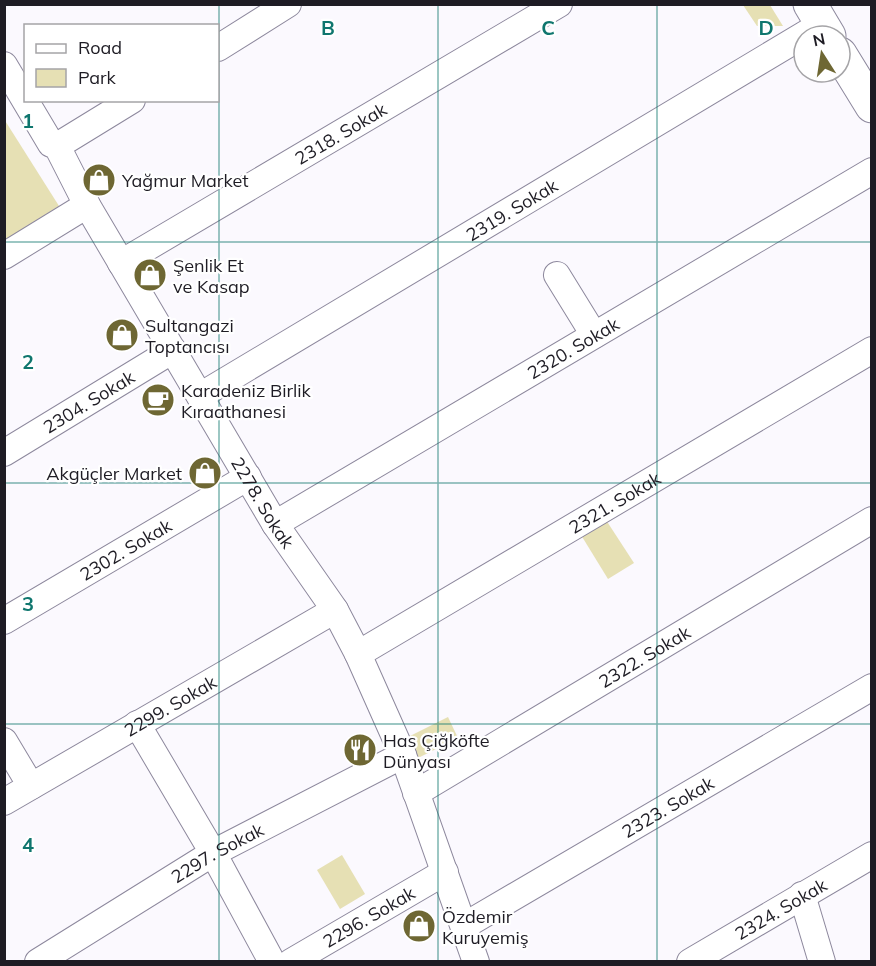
<svg xmlns="http://www.w3.org/2000/svg" width="876" height="966" font-family="Mulish,sans-serif">
<style>
.green{fill:#e6e0b4}
.lines{fill:none;stroke-linecap:round;stroke-linejoin:round}
.minor-casing{stroke:#8d889d;stroke-width:28}
.major-casing{stroke:#8d889d;stroke-width:35}
.minor{stroke:#fff;stroke-width:26}
.major{stroke:#fff;stroke-width:33}
.grid{fill:none;stroke:#0f766e;stroke-width:1.5;stroke-opacity:0.55}
.labels{text-anchor:middle;dominant-baseline:central;stroke-width:4.5;stroke-linejoin:round;paint-order:stroke}
.street-label{font-size:18px;fill:#1e1c24;stroke:#fff}
.poi-label{font-size:18px;fill:#1e1c24;stroke:#fff;text-anchor:start}
.grid-label{font-size:20px;text-anchor:middle;font-weight:bold;fill:#0f766e;stroke:#fff;stroke-width:4.5;stroke-linejoin:round;paint-order:stroke}
</style>
<rect width="100%" height="100%" fill="#fbf9fe"/>
<!-- green -->
<g class="green">
<path d="M 743,5 L 770,5 L 783,26 L 757,26 Z"/>
<path d="M 4,119 L 59,206 L 5,240 L 4,240 Z"/>
<path d="M 606,520 L 634,563 L 608,579 L 581,535 Z"/>
<path d="M 448,717 L 458,738 L 414,760 L 404,739 Z"/>
<path d="M 342,855 L 365,894 L 340,909 L 317,870 Z"/>
</g>
<g class="lines">
<!-- minor casing -->
<g class="minor-casing">
<g id="minor">
<path d="M 218,48 L 288,4"/>
<path id="s1" d="M 4,65 L 51,144 L 57,146 L 87,205 L 275,524 L 335,610 L 358,654 L 403,755 L 476,962"/>
<path d="M 57,146 L 132,100"/>
<path d="M 4,256 L 87,205"/>
<path id="s2" d="M 121,263 L 559,4"/>
<path d="M 557,275 L 594,335"/>
<path id="s3" d="M 200,396 L 822,24"/>
<path id="s4" d="M 4,453 L 173,350"/>
<path id="s5" d="M 275,524 L 872,171"/>
<path id="s6" d="M 4,621 L 248,477"/>
<path id="s7" d="M 358,654 L 872,350"/>
<path d="M 137,724 L 213,853 L 272,962"/>
<path d="M 4,741 L 31,786"/>
<path id="s8" d="M 416,793 L 872,520"/>
<path id="s9" d="M 4,802 L 335,610"/>
<path d="M 802,895 L 822,962"/>
<path id="s10" d="M 464,926 L 872,687"/>
<path id="s11" d="M 38,962 L 213,853 L 403,755"/>
<path id="s12" d="M 291,962 L 445,872"/>
<path id="s13" d="M 690,962 L 872,855"/>
</g>
</g>
<!-- major casing -->
<g class="major-casing">
<g id="major">
<path d="M 810,4 L 829,36"/>
<path d="M 840,54 L 872,106"/>
</g>
</g>
<!-- minor -->
<use href="#minor" class="minor"/>
<!-- major -->
<use href="#major" class="major"/>
</g>
<!-- grid -->
<path class="grid" d="M 219,4 L 219,962M 438,4 L 438,962M 657,4 L 657,962M 4,242 L 872,242M 4,483 L 872,483M 4,724 L 872,724"/>
<!-- icons -->
<defs>
<g id="shop-disc" transform="scale(1.725)"><circle r="9.5" fill="#6e6733" stroke="#fff"/><path d="M-5-2.5h2.3a2.7 3.5 0 0 1 5.4 0H5L5.5 6h-11ZM-1.5-2.5h3a1.5 2.3 0 0 0-3 0Z" fill="#fff"/></g>
<g id="cafe-disc" transform="scale(1.725)"><circle r="9.5" fill="#6e6733" stroke="#fff"/><path d="M-5.5-4.5H6V0H3Q3 3.5 0 3.5H-2.5Q-5.5 3.5-5.5 0ZM3-3.2v2h1.7v-2ZM-6 4.5H4V6H-6Z" fill="#fff"/></g>
<g id="restaurant-disc" transform="scale(1.725)"><circle r="9.5" fill="#6e6733" stroke="#fff"/><path d="M-5-6h1v4h1v-4h1v4h1v-4h1v5L-1.5 .5V6h-2V.5L-5-1ZM5-6V6H3V1.5H1.5Q1.5-4 5-6Z" fill="#fff"/></g>
</defs>
<g fill-rule="evenodd">
<use href="#shop-disc" x="99" y="180"/>
<use href="#shop-disc" x="150" y="275"/>
<use href="#shop-disc" x="122" y="335"/>
<use href="#cafe-disc" x="158" y="400"/>
<use href="#shop-disc" x="205" y="473"/>
<use href="#restaurant-disc" x="360" y="750"/>
<use href="#shop-disc" x="419" y="926"/>
</g>
<g class="labels">
<!-- street labels -->
<g class="street-label">
<text stroke="none"><textPath href="#s2" startOffset="255">2318. Sokak</textPath></text>
<text stroke="none"><textPath href="#s3" startOffset="363">2319. Sokak</textPath></text>
<text stroke="none"><textPath href="#s5" startOffset="346">2320. Sokak</textPath></text>
<text stroke="none"><textPath href="#s4" startOffset="99">2304. Sokak</textPath></text>
<text stroke="none"><textPath href="#s1" startOffset="510">2278. Sokak</textPath></text>
<text stroke="none"><textPath href="#s7" startOffset="298">2321. Sokak</textPath></text>
<text stroke="none"><textPath href="#s6" startOffset="141">2302. Sokak</textPath></text>
<text stroke="none"><textPath href="#s8" startOffset="266">2322. Sokak</textPath></text>
<text stroke="none"><textPath href="#s9" startOffset="192">2299. Sokak</textPath></text>
<text stroke="none"><textPath href="#s10" startOffset="236">2323. Sokak</textPath></text>
<text stroke="none"><textPath href="#s11" startOffset="210">2297. Sokak</textPath></text>
<text stroke="none"><textPath href="#s13" startOffset="105">2324. Sokak</textPath></text>
<text stroke="none"><textPath href="#s12" startOffset="90">2296. Sokak</textPath></text>
</g>
<!-- poi labels -->
<g class="poi-label">
<text x="122" y="180">Yağmur Market</text>
<text x="173" y="265">Şenlik Et<tspan x="173" dy="21">ve Kasap</tspan></text>
<text x="145" y="325">Sultangazi<tspan x="145" dy="21">Toptancısı</tspan></text>
<text x="181" y="390">Karadeniz Birlik<tspan x="181" dy="21">Kıraathanesi</tspan></text>
<text x="182" y="473" text-anchor="end">Akgüçler Market</text>
<text x="383" y="740">Has Çiğköfte<tspan x="383" dy="21">Dünyası</tspan></text>
<text x="442" y="916">Özdemir<tspan x="442" dy="21">Kuruyemiş</tspan></text>
</g>
</g>
<g class="grid-label">
<text x="328" y="35">B</text>
<text x="548" y="35">C</text>
<text x="766" y="35">D</text>
<text x="28" y="128">1</text>
<text x="28" y="369">2</text>
<text x="28" y="611">3</text>
<text x="28" y="852">4</text>
</g>
<!-- border -->
<rect width="876" height="966" fill="none" stroke="#1e1c24" stroke-width="12"/>
<!-- legend -->
<rect x="24" y="24" width="195" height="78" fill="#ffffff" stroke="#a5a4a7" stroke-width="1.5"/>
<rect x="36" y="44" width="30" height="9" fill="#ffffff" stroke="#a5a4a7" stroke-width="1.5"/>
<text x="78" y="54" font-size="18" fill="#1e1c24">Road</text>
<rect x="36" y="69" width="30" height="18" fill="#e6e0b4" stroke="#a5a4a7" stroke-width="1.5"/>
<text x="78" y="84" font-size="18" fill="#1e1c24">Park</text>
<!-- north arrow -->
<g transform="translate(822 54) rotate(348)"><circle r="28" fill="#ffffff" stroke="#a5a4a7" stroke-width="1.5"/>
<path d="M0-4.5L10 22L0 15L-10 22Z" fill="#6e6733"/>
<text y="-9" font-size="16" font-weight="bold" text-anchor="middle" fill="#1e1c24">N</text>
</g>
</svg>
